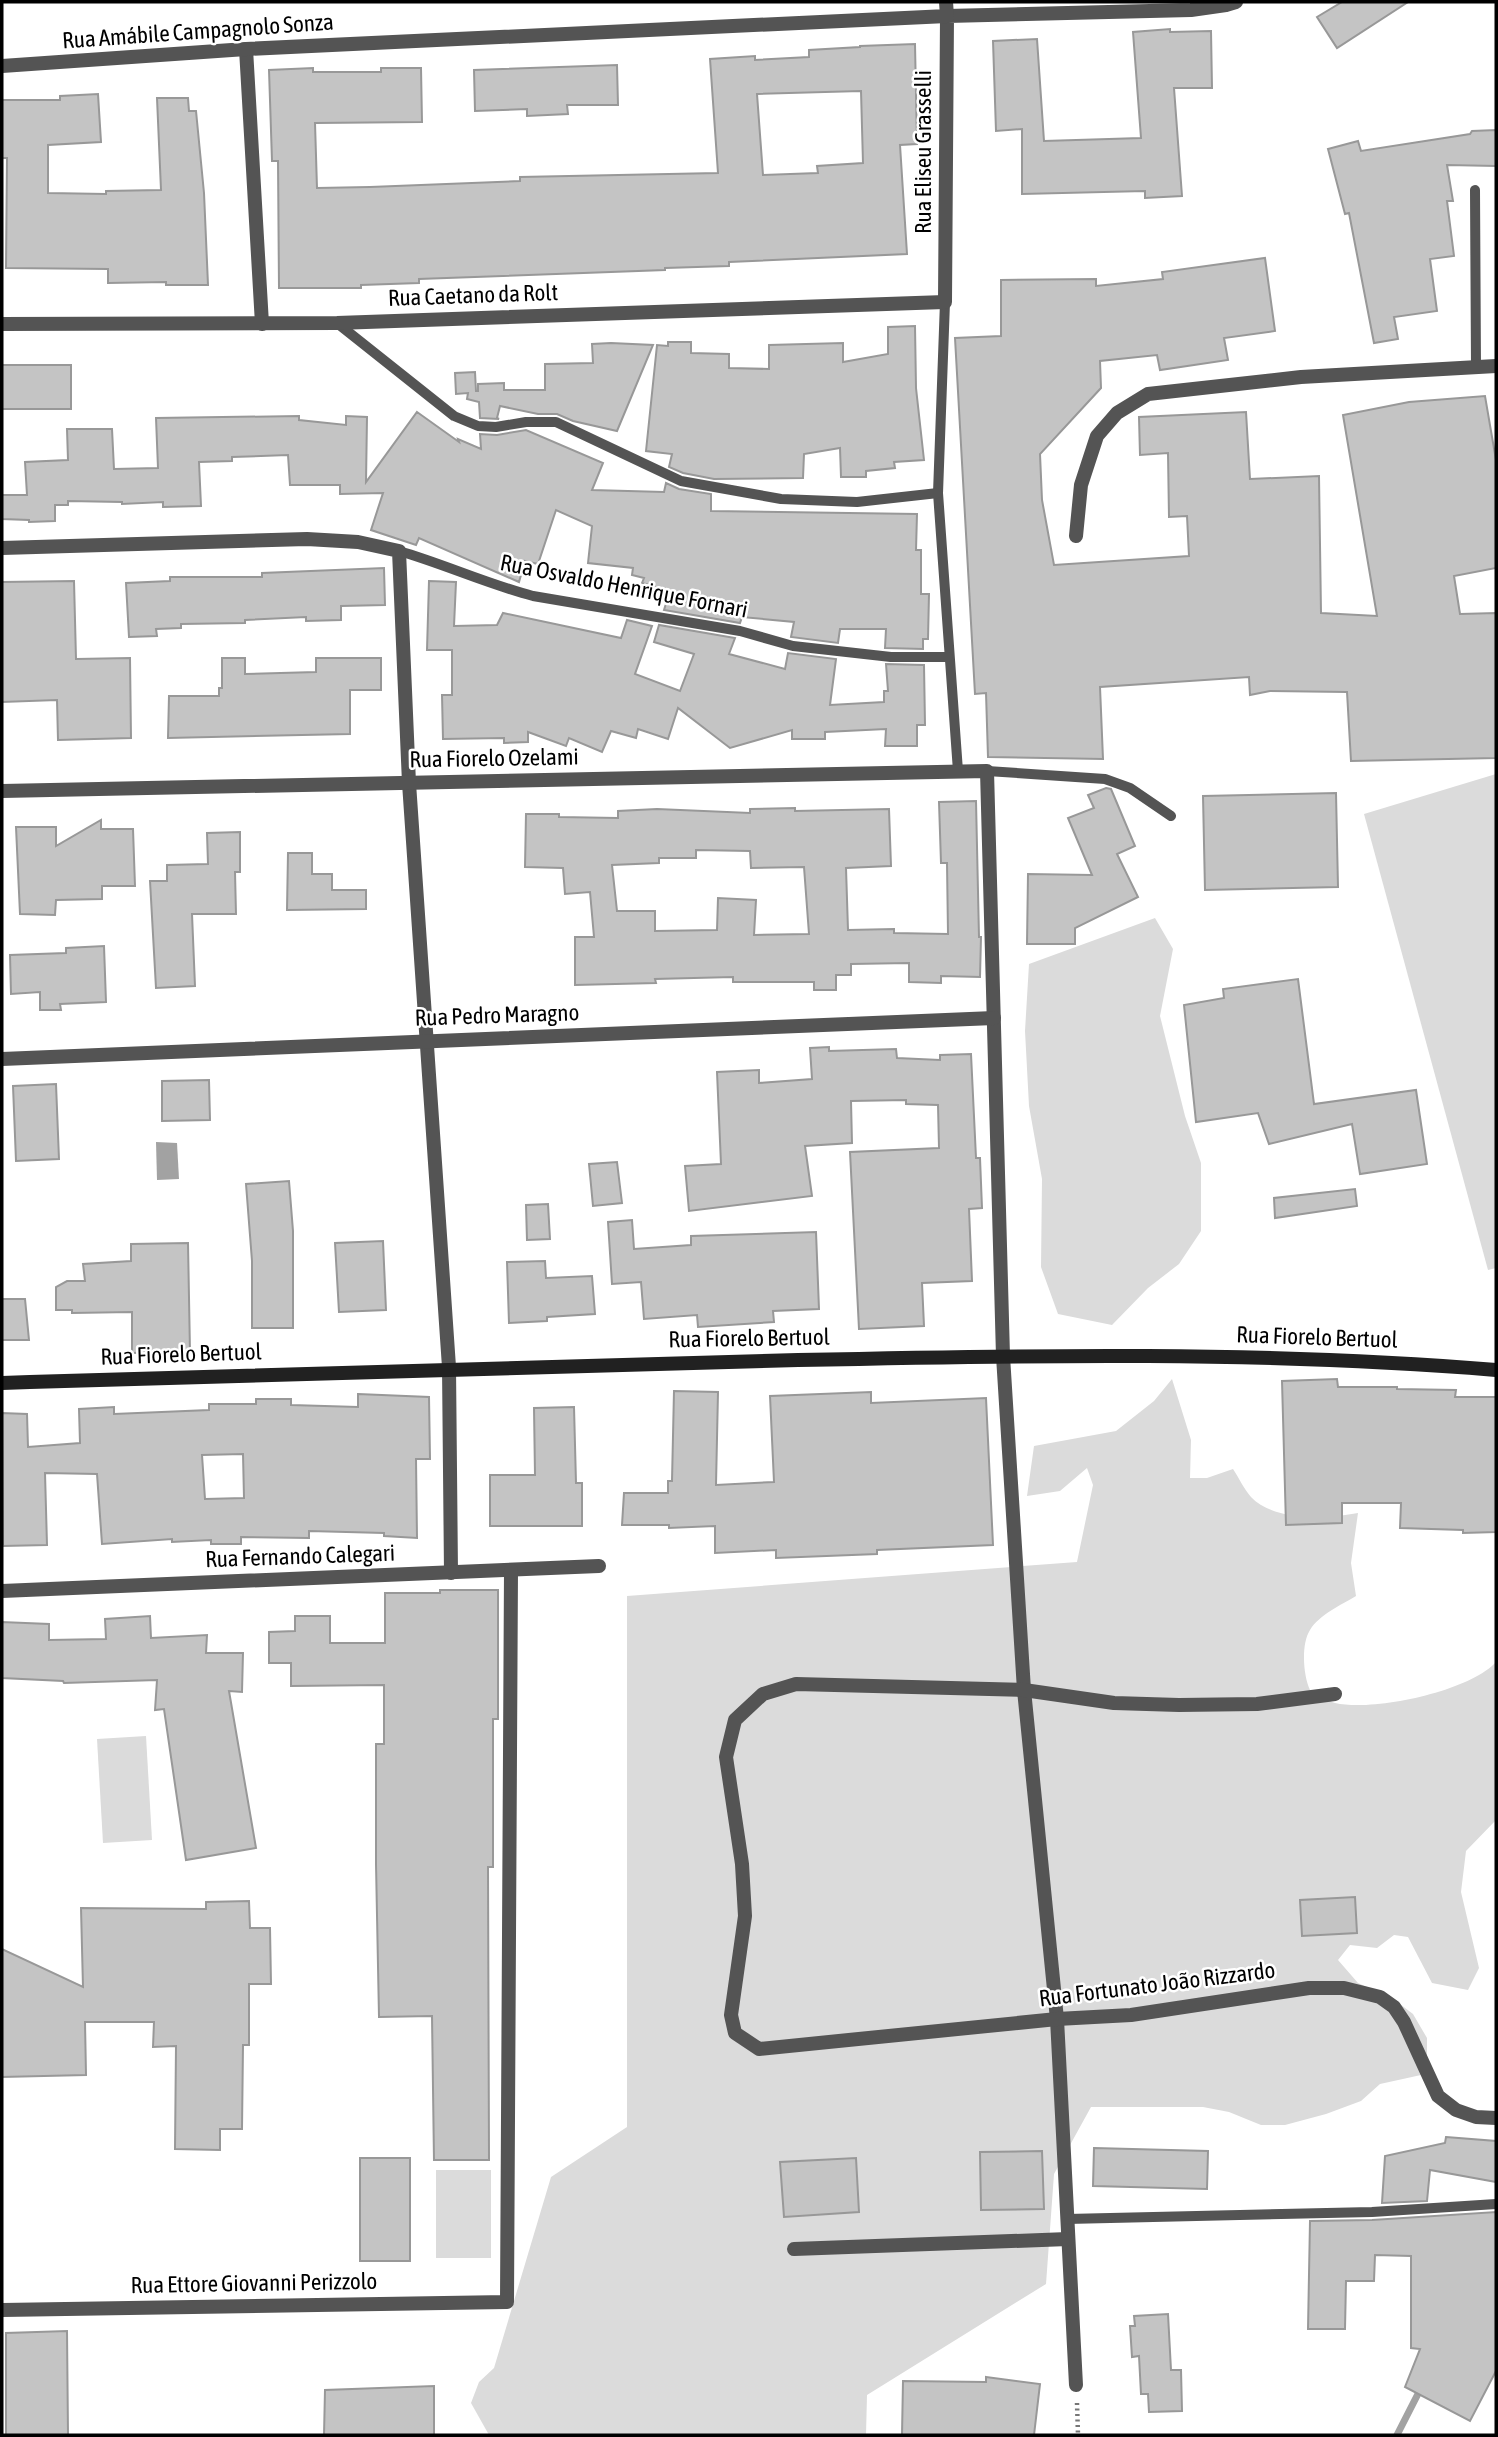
<svg xmlns="http://www.w3.org/2000/svg" width="1498" height="2437" font-family="'Asap Condensed',sans-serif">
<style>
.green{fill:#dbdbdb}
.water{fill:#a2a2a2}
.lines{fill:none;stroke-linecap:round;stroke-linejoin:round}
.stream{stroke:#a2a2a2;stroke-width:7}
.building{fill:#c4c4c4;stroke:#989898;stroke-width:2;fill-rule:evenodd}
.path{stroke:#767676;stroke-width:4.5;stroke-dasharray:2 3.5;stroke-linecap:butt}
.service{stroke:#545454;stroke-width:10}
.minor{stroke:#545454;stroke-width:14}
.tertiary{stroke:#545454;stroke-width:14}
.secondary{stroke:#212121;stroke-width:14}
.labels{text-anchor:middle;dominant-baseline:central;stroke-width:5;stroke-linejoin:round;paint-order:stroke}
.street-label{font-size:23px;fill:#000;stroke:#fff}
</style>
<rect width="100%" height="100%" fill="#fff"/>
<!-- green -->
<g class="green">
<path d="M 1496,774 L 1496,1268 L 1488,1270 L 1364,814 Z"/>
<path d="M 1155,918 L 1173,949 L 1160,1016 L 1185,1116 L 1201,1163 L 1201,1231 L 1179,1264 L 1148,1288 L 1112,1325 L 1058,1314 L 1041,1267 L 1042,1179 L 1029,1106 L 1025,1031 L 1029,964 Z"/>
<path d="M 1172,1379 L 1191,1440 L 1190,1478 L 1207,1478 L 1233,1469 C 1239,1478 1244,1489 1251,1497 C 1275,1522 1327,1519 1358,1513 L 1351,1563 L 1356,1596 C 1341,1605 1319,1615 1310,1630 C 1301,1644 1303,1675 1310,1690 C 1318,1694 1327,1701 1335,1703 C 1374,1712 1470,1691 1496,1662 L 1496,1820 L 1466,1851 L 1461,1892 L 1479,1968 L 1468,1990 L 1432,1983 L 1408,1937 L 1394,1935 L 1377,1948 L 1350,1945 L 1338,1960 L 1358,1983 L 1392,1998 L 1413,2014 L 1427,2038 L 1427,2061 L 1421,2075 L 1380,2084 L 1361,2101 L 1326,2114 L 1285,2125 L 1261,2125 L 1229,2112 L 1203,2107 L 1091,2107 L 1054,2174 L 1046,2284 L 867,2395 L 866,2435 L 489,2435 L 471,2403 L 479,2382 L 494,2368 L 551,2177 L 627,2127 L 627,1596 L 1077,1562 L 1093,1485 L 1087,1468 L 1060,1491 L 1027,1496 L 1034,1446 L 1116,1431 L 1154,1401 Z"/>
<path d="M 146,1736 L 152,1840 L 103,1843 L 97,1739 Z"/>
<rect x="436" y="2170" width="55" height="88"/>
</g>
<!-- water -->
<path class="water" d="M 156,1142 L 177,1143 L 179,1179 L 157,1180 Z"/>
<g class="lines">
<!-- stream -->
<path class="stream" d="M 1397,2435 L 1422,2386"/>
</g>
<!-- building -->
<g class="building">
<path d="M 1342,2 L 1408,2 L 1337,48 L 1317,17 Z"/>
<path d="M 1170,29 L 1170,32 L 1211,31 L 1212,88 L 1174,88 L 1182,196 L 1145,198 L 1145,191 L 1022,194 L 1022,129 L 996,131 L 993,41 L 1037,39 L 1044,141 L 1141,138 L 1133,32 Z"/>
<path d="M 915,44 L 917,144 L 900,145 L 907,254 L 729,262 L 729,266 L 665,268 L 665,270 L 419,279 L 419,283 L 361,285 L 361,288 L 279,288 L 278,161 L 272,161 L 269,70 L 313,68 L 313,72 L 381,72 L 381,68 L 421,68 L 422,122 L 315,123 L 317,188 L 370,187 L 520,181 L 520,177 L 718,173 L 710,59 L 755,56 L 755,60 L 809,57 L 809,50 L 860,47 L 860,46 ZM 861,91 L 863,163 L 817,166 L 818,173 L 763,175 L 757,94 Z"/>
<path d="M 617,65 L 618,105 L 567,105 L 568,114 L 527,116 L 527,109 L 475,111 L 474,70 Z"/>
<path d="M 98,94 L 101,142 L 48,145 L 48,193 L 106,194 L 106,191 L 161,190 L 157,98 L 188,98 L 189,111 L 196,111 L 204,193 L 208,285 L 166,285 L 166,282 L 108,283 L 108,269 L 6,268 L 7,158 L 2,158 L 2,100 L 60,100 L 60,96 Z"/>
<path d="M 1496,130 L 1496,166 L 1447,165 L 1453,201 L 1447,201 L 1454,256 L 1430,259 L 1437,311 L 1394,317 L 1398,339 L 1374,343 L 1349,213 L 1345,214 L 1328,149 L 1358,141 L 1361,151 L 1470,134 L 1472,131 Z"/>
<path d="M 1265,258 L 1275,331 L 1224,338 L 1228,360 L 1160,370 L 1157,355 L 1100,361 L 1101,388 L 1040,454 L 1042,500 L 1054,565 L 1189,556 L 1187,516 L 1169,517 L 1168,453 L 1140,455 L 1139,417 L 1246,412 L 1250,479 L 1319,476 L 1321,613 L 1377,616 L 1343,415 L 1409,402 L 1485,396 L 1496,460 L 1496,568 L 1454,576 L 1460,614 L 1496,613 L 1496,758 L 1351,761 L 1347,692 L 1270,691 L 1250,695 L 1249,677 L 1100,687 L 1103,759 L 988,757 L 986,693 L 975,694 L 955,338 L 1001,336 L 1001,280 L 1096,279 L 1096,286 L 1163,279 L 1162,272 Z"/>
<path d="M 915,326 L 916,388 L 924,460 L 894,462 L 895,468 L 866,471 L 866,477 L 841,477 L 840,448 L 804,454 L 803,478 L 714,479 L 683,473 L 669,467 L 672,454 L 646,451 L 657,345 L 668,346 L 668,342 L 691,342 L 691,353 L 729,354 L 729,368 L 769,369 L 769,345 L 843,343 L 843,362 L 888,354 L 888,327 Z"/>
<path d="M 611,343 L 653,345 L 617,431 L 573,421 L 557,414 L 538,414 L 500,406 L 497,418 L 499,419 L 480,418 L 479,402 L 467,399 L 468,393 L 456,394 L 455,373 L 475,372 L 476,391 L 478,391 L 478,384 L 504,383 L 504,390 L 545,390 L 545,364 L 593,363 L 592,344 Z"/>
<rect x="2" y="365" width="69" height="44"/>
<path d="M 417,412 L 459,442 L 458,439 L 481,449 L 480,434 L 497,435 L 526,430 L 603,463 L 592,490 L 664,492 L 666,483 L 679,489 L 711,494 L 711,511 L 917,514 L 916,550 L 921,550 L 921,594 L 929,594 L 928,639 L 923,639 L 923,649 L 885,648 L 886,629 L 840,629 L 838,643 L 791,637 L 794,622 L 742,617 L 740,623 L 664,610 L 670,591 L 642,583 L 644,578 L 632,575 L 633,568 L 588,563 L 592,526 L 556,510 L 538,564 L 525,561 L 519,582 L 419,538 L 416,545 L 371,530 L 383,493 L 340,494 L 340,485 L 290,485 L 288,455 L 232,457 L 232,461 L 199,462 L 201,506 L 163,507 L 163,502 L 122,504 L 122,502 L 68,501 L 68,505 L 55,505 L 55,521 L 29,522 L 29,520 L 2,519 L 2,495 L 27,495 L 25,462 L 68,460 L 67,429 L 112,429 L 114,469 L 158,468 L 156,418 L 299,416 L 299,420 L 346,425 L 346,416 L 367,417 L 366,482 Z"/>
<path d="M 384,568 L 385,605 L 341,606 L 341,620 L 306,621 L 306,617 L 245,620 L 245,623 L 181,624 L 181,628 L 156,629 L 157,636 L 129,637 L 126,583 L 170,581 L 170,577 L 262,577 L 262,573 Z"/>
<path d="M 74,581 L 76,659 L 130,658 L 131,738 L 58,740 L 57,700 L 2,702 L 2,582 Z"/>
<path d="M 429,581 L 456,582 L 454,626 L 497,625 L 503,613 L 621,638 L 627,620 L 652,626 L 635,674 L 680,691 L 694,654 L 654,642 L 659,625 L 735,638 L 729,654 L 785,669 L 788,653 L 836,659 L 830,705 L 884,702 L 884,691 L 888,691 L 886,664 L 924,665 L 925,725 L 917,725 L 917,746 L 885,746 L 886,729 L 825,732 L 825,739 L 792,739 L 792,730 L 730,748 L 678,708 L 668,739 L 638,729 L 636,738 L 611,731 L 602,752 L 569,738 L 566,746 L 528,732 L 528,742 L 504,743 L 504,738 L 443,739 L 442,695 L 452,695 L 452,650 L 427,650 Z"/>
<path d="M 222,658 L 245,658 L 245,674 L 316,672 L 316,658 L 381,658 L 381,690 L 350,690 L 350,734 L 168,738 L 169,696 L 219,696 L 219,688 L 222,688 Z"/>
<path d="M 1106,788 L 1111,789 L 1135,846 L 1117,854 L 1138,897 L 1075,928 L 1075,944 L 1027,944 L 1028,874 L 1092,875 L 1068,818 L 1094,808 L 1088,795 Z"/>
<path d="M 1336,793 L 1338,887 L 1205,890 L 1203,796 Z"/>
<path d="M 976,801 L 979,937 L 981,937 L 980,977 L 941,976 L 941,983 L 909,982 L 909,963 L 851,964 L 851,975 L 836,975 L 836,990 L 814,990 L 814,982 L 733,982 L 733,977 L 655,979 L 656,983 L 575,985 L 575,937 L 594,937 L 590,892 L 565,894 L 563,868 L 525,867 L 526,814 L 559,814 L 559,817 L 618,818 L 618,811 L 657,809 L 750,813 L 750,809 L 795,808 L 795,811 L 889,809 L 891,866 L 846,868 L 848,930 L 894,929 L 894,933 L 948,934 L 947,863 L 941,863 L 939,802 ZM 696,850 L 750,851 L 751,868 L 804,867 L 809,934 L 754,935 L 756,900 L 718,898 L 717,930 L 655,931 L 655,911 L 617,911 L 612,865 L 659,863 L 659,858 L 696,858 Z"/>
<path d="M 101,820 L 101,829 L 133,829 L 135,886 L 102,886 L 102,899 L 56,900 L 55,915 L 20,914 L 16,827 L 56,827 L 56,846 Z"/>
<path d="M 240,832 L 240,872 L 235,872 L 236,914 L 192,914 L 195,986 L 156,988 L 150,881 L 167,881 L 167,865 L 208,864 L 207,833 Z"/>
<path d="M 288,853 L 312,853 L 312,874 L 332,874 L 332,890 L 366,890 L 366,909 L 287,910 Z"/>
<path d="M 104,946 L 106,1002 L 60,1004 L 61,1010 L 40,1010 L 40,992 L 11,994 L 10,955 L 66,953 L 66,948 Z"/>
<path d="M 1298,979 L 1314,1104 L 1416,1090 L 1427,1164 L 1360,1174 L 1352,1124 L 1269,1144 L 1258,1113 L 1196,1122 L 1184,1005 L 1224,998 L 1223,989 Z"/>
<path d="M 829,1047 L 829,1051 L 896,1049 L 897,1058 L 940,1060 L 940,1055 L 971,1054 L 976,1158 L 980,1158 L 982,1208 L 969,1209 L 972,1281 L 922,1283 L 924,1326 L 859,1329 L 850,1152 L 939,1148 L 938,1105 L 906,1104 L 906,1100 L 851,1101 L 852,1143 L 805,1146 L 812,1196 L 689,1211 L 685,1166 L 721,1164 L 717,1072 L 759,1070 L 759,1083 L 812,1079 L 810,1048 Z"/>
<path d="M 209,1080 L 210,1120 L 162,1121 L 162,1081 Z"/>
<path d="M 56,1084 L 59,1159 L 16,1161 L 13,1086 Z"/>
<path d="M 617,1162 L 622,1203 L 593,1206 L 589,1164 Z"/>
<path d="M 289,1181 L 293,1231 L 293,1328 L 252,1328 L 252,1261 L 246,1184 Z"/>
<path d="M 1355,1189 L 1357,1206 L 1275,1218 L 1274,1198 Z"/>
<path d="M 548,1204 L 550,1239 L 527,1240 L 526,1205 Z"/>
<path d="M 632,1220 L 634,1249 L 691,1245 L 691,1236 L 816,1232 L 819,1309 L 773,1311 L 774,1322 L 698,1327 L 697,1315 L 644,1319 L 641,1282 L 612,1284 L 608,1222 Z"/>
<path d="M 383,1241 L 386,1310 L 339,1312 L 335,1243 Z"/>
<path d="M 188,1243 L 190,1352 L 132,1353 L 132,1312 L 72,1313 L 72,1310 L 56,1310 L 56,1287 L 67,1281 L 85,1281 L 83,1264 L 131,1261 L 131,1244 Z"/>
<path d="M 545,1261 L 546,1278 L 592,1276 L 595,1314 L 547,1317 L 547,1321 L 509,1323 L 507,1262 Z"/>
<path d="M 2,1299 L 25,1299 L 29,1340 L 2,1340 Z"/>
<path d="M 1337,1379 L 1338,1387 L 1397,1387 L 1397,1389 L 1456,1390 L 1455,1397 L 1496,1397 L 1496,1532 L 1463,1533 L 1463,1530 L 1400,1528 L 1401,1503 L 1342,1503 L 1342,1523 L 1286,1525 L 1282,1381 Z"/>
<path d="M 674,1391 L 718,1392 L 716,1485 L 774,1482 L 770,1396 L 871,1392 L 871,1403 L 986,1398 L 993,1545 L 877,1550 L 877,1554 L 776,1558 L 776,1550 L 715,1553 L 715,1526 L 669,1528 L 669,1525 L 622,1525 L 624,1493 L 668,1493 L 668,1481 L 672,1481 Z"/>
<path d="M 358,1394 L 429,1397 L 430,1459 L 416,1459 L 417,1538 L 384,1536 L 384,1533 L 309,1531 L 309,1538 L 241,1537 L 241,1544 L 211,1544 L 211,1540 L 172,1542 L 172,1539 L 102,1544 L 97,1474 L 45,1473 L 47,1545 L 3,1546 L 2,1413 L 27,1414 L 28,1447 L 80,1443 L 79,1409 L 114,1407 L 114,1414 L 209,1410 L 209,1404 L 256,1404 L 256,1399 L 291,1399 L 291,1405 L 358,1407 ZM 243,1454 L 244,1498 L 205,1499 L 202,1455 Z"/>
<path d="M 574,1407 L 576,1483 L 582,1483 L 582,1526 L 490,1526 L 490,1475 L 535,1475 L 534,1408 Z"/>
<path d="M 440,1590 L 498,1590 L 498,1719 L 493,1719 L 493,1867 L 488,1867 L 489,2160 L 434,2160 L 432,2016 L 379,2017 L 376,1864 L 376,1744 L 384,1744 L 384,1685 L 291,1686 L 291,1663 L 269,1663 L 269,1632 L 295,1631 L 295,1616 L 330,1616 L 330,1643 L 385,1643 L 385,1593 L 440,1593 Z"/>
<path d="M 150,1616 L 151,1638 L 207,1635 L 206,1653 L 243,1653 L 242,1692 L 229,1691 L 256,1848 L 186,1860 L 164,1709 L 155,1710 L 157,1680 L 64,1683 L 63,1681 L 2,1678 L 2,1622 L 49,1624 L 49,1640 L 106,1639 L 105,1619 Z"/>
<path d="M 1355,1897 L 1357,1933 L 1302,1936 L 1300,1900 Z"/>
<path d="M 249,1901 L 250,1928 L 270,1928 L 271,1984 L 249,1984 L 249,2045 L 243,2045 L 242,2129 L 220,2129 L 220,2150 L 175,2149 L 176,2046 L 153,2047 L 154,2022 L 85,2022 L 86,2075 L 2,2077 L 2,1949 L 83,1987 L 81,1908 L 206,1909 L 206,1902 Z"/>
<path d="M 1446,2137 L 1496,2141 L 1496,2182 L 1430,2170 L 1427,2201 L 1382,2203 L 1385,2156 L 1445,2143 Z"/>
<path d="M 1094,2148 L 1208,2151 L 1207,2189 L 1093,2186 Z"/>
<path d="M 1042,2151 L 1044,2209 L 981,2210 L 980,2152 Z"/>
<rect x="360" y="2158" width="50" height="103"/>
<path d="M 856,2158 L 859,2212 L 784,2217 L 780,2162 Z"/>
<path d="M 1496,2212 L 1496,2371 L 1470,2421 L 1405,2387 L 1420,2349 L 1411,2348 L 1411,2256 L 1375,2255 L 1374,2281 L 1346,2281 L 1345,2329 L 1308,2329 L 1310,2221 L 1372,2220 Z"/>
<path d="M 1168,2314 L 1171,2370 L 1181,2370 L 1182,2411 L 1149,2412 L 1148,2394 L 1141,2394 L 1139,2356 L 1132,2357 L 1130,2326 L 1135,2326 L 1134,2316 Z"/>
<path d="M 67,2331 L 68,2435 L 6,2435 L 6,2333 Z"/>
<path d="M 986,2377 L 1040,2384 L 1034,2435 L 902,2435 L 903,2381 L 986,2382 Z"/>
<path d="M 434,2386 L 434,2435 L 324,2435 L 325,2390 Z"/>
</g>
<g class="lines">
<!-- path -->
<path class="path" d="M 1077,2403 L 1078,2435"/>
<!-- service -->
<g class="service">
<path d="M 1475,190 L 1476,367"/>
<path d="M 945,302 L 938,493 L 958,771"/>
<path d="M 337,323 L 454,416 L 478,426 L 496,427 L 526,422 L 556,422 L 681,481 L 781,499 L 857,502 L 938,493"/>
<path d="M 399,551 C 444,564 487,584 533,596 L 740,631 L 793,646 L 891,657 L 948,657"/>
<path d="M 987,771 L 1105,779 L 1130,788 L 1171,816"/>
<path d="M 1067,2219 L 1372,2212 L 1496,2204"/>
</g>
<!-- minor -->
<g class="minor">
<path d="M 246,49 L 262,324"/>
<path d="M 2,324 L 337,323 L 945,302 L 947,16 L 1191,10 L 1226,5 L 1236,2"/>
<path d="M 1076,536 L 1081,485 L 1097,436 L 1117,413 L 1148,394 L 1301,377 L 1496,366"/>
<path d="M 2,548 L 307,539 L 358,542 L 399,551 L 409,783 L 449,1367 L 451,1573"/>
<path d="M 2,791 L 987,771 L 1003,1356 L 1024,1690 L 1057,2019 L 1076,2385"/>
<path d="M 2,1059 L 994,1018"/>
<path d="M 2,1591 L 599,1566"/>
<path d="M 1335,1694 L 1257,1704 L 1179,1705 L 1114,1703 L 1024,1690 L 796,1684 L 763,1694 L 735,1720 L 726,1757 L 742,1864 L 745,1916 L 731,2015 L 735,2033 L 759,2049 L 1057,2019 L 1131,2015 L 1309,1988 L 1344,1988 L 1380,1997 L 1394,2007 L 1404,2022 L 1438,2096 L 1456,2110 L 1476,2117 L 1496,2118"/>
<path d="M 794,2249 L 1068,2239"/>
<path d="M 2,2310 L 507,2302 L 511,1570"/>
</g>
<!-- tertiary -->
<path class="tertiary" d="M 2,66 L 246,49 L 947,16 L 946,2"/>
<!-- secondary -->
<path class="secondary" d="M 2,1383 C 267,1374 532,1366 798,1360 C 1031,1355 1264,1351 1496,1370"/>
</g>
<g class="labels">
<!-- street labels -->
<g class="street-label">
<text transform="translate(198 31) rotate(-4)">Rua Amábile Campagnolo Sonza</text>
<text transform="translate(923 152) rotate(-90)">Rua Eliseu Grasselli</text>
<text transform="translate(473 295) rotate(-2)">Rua Caetano da Rolt</text>
<text transform="translate(624 586) rotate(11)">Rua Osvaldo Henrique Fornari</text>
<text transform="translate(494 758) rotate(-1)">Rua Fiorelo Ozelami</text>
<text transform="translate(497 1015) rotate(-2)">Rua Pedro Maragno</text>
<text transform="translate(1317 1337) rotate(2)">Rua Fiorelo Bertuol</text>
<text transform="translate(749 1338) rotate(-1)">Rua Fiorelo Bertuol</text>
<text transform="translate(181 1354) rotate(-2)">Rua Fiorelo Bertuol</text>
<text transform="translate(300 1556) rotate(-2)">Rua Fernando Calegari</text>
<text transform="translate(1157 1984) rotate(-7)">Rua Fortunato João Rizzardo</text>
<text transform="translate(254 2283) rotate(-1)">Rua Ettore Giovanni Perizzolo</text>
</g>
</g>
<!-- border -->
<rect width="1498" height="2437" fill="none" stroke="#000000" stroke-width="7"/>
</svg>
